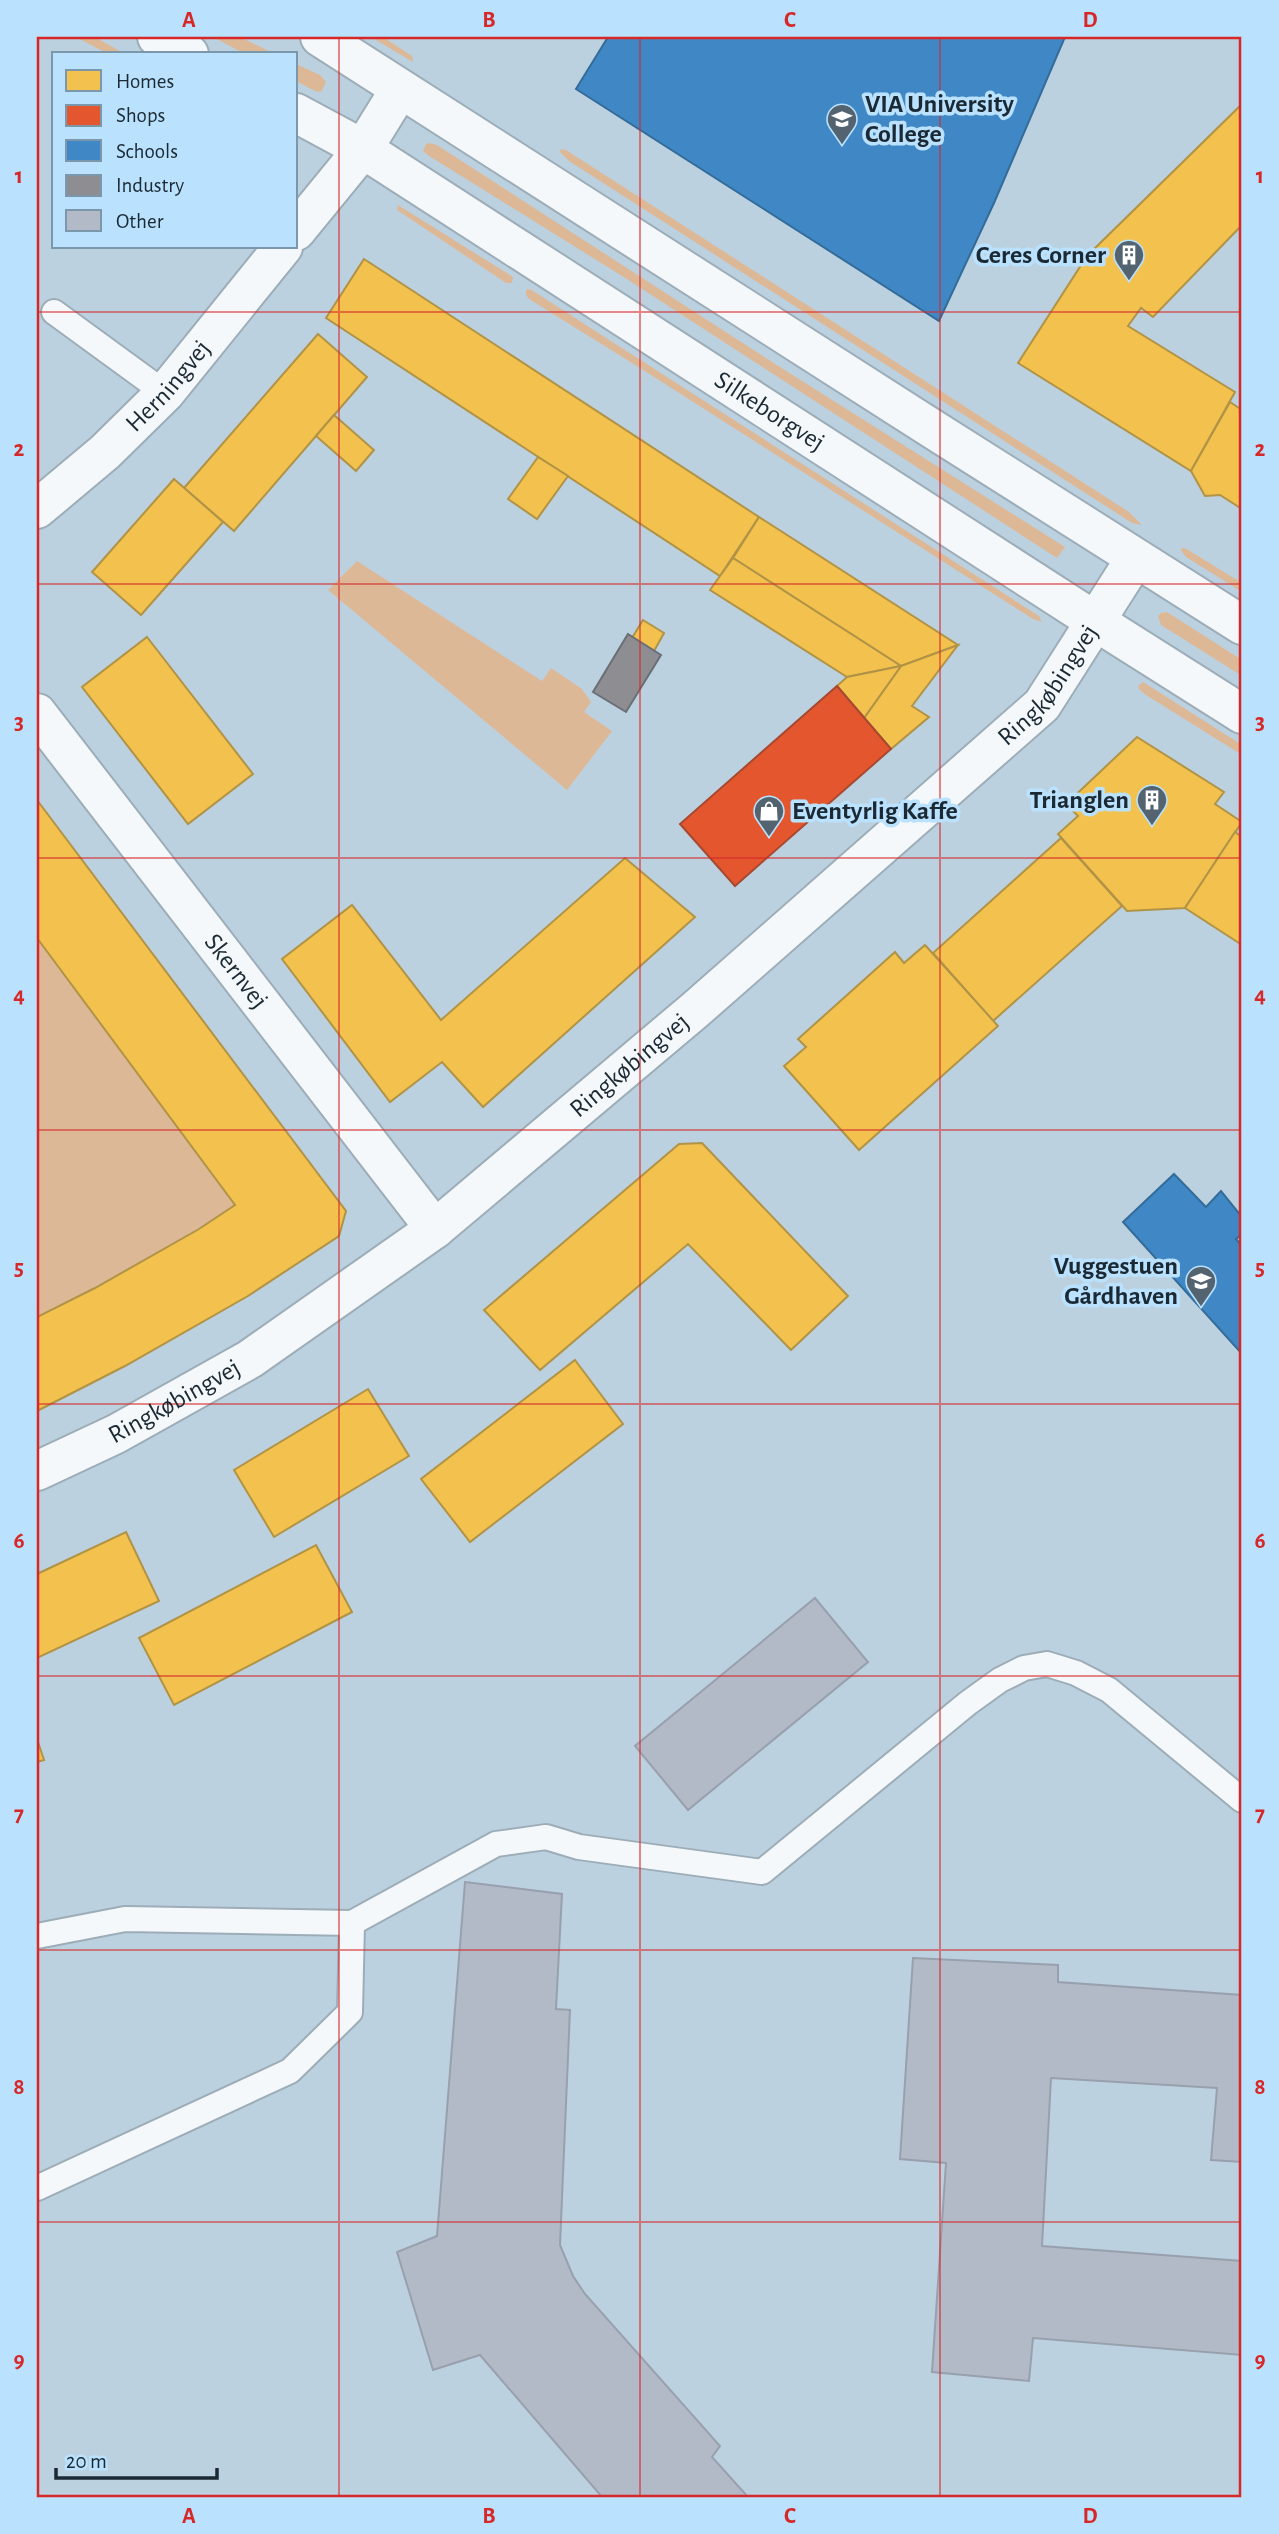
<svg xmlns="http://www.w3.org/2000/svg" width="1279" height="2534" font-family="'Alegreya Sans',sans-serif">
<style>
.green{fill:#ddb897}
.homes{fill:#f2c14e;stroke:#b19346;stroke-width:2}
.shops{fill:#e4572e;stroke:#a74930;stroke-width:2}
.schools{fill:#3f88c5;stroke:#346c99;stroke-width:2}
.industry{fill:#8d8d92;stroke:#6a6f76;stroke-width:2}
.building{fill:#b2b9c7;stroke:#99a0ad;stroke-width:2}
.lines{fill:none;stroke-linecap:round;stroke-linejoin:round}
.service-casing{stroke:#9cadb8;stroke-width:28}
.minor-casing{stroke:#9cadb8;stroke-width:42}
.tertiary-casing{stroke:#9cadb8;stroke-width:42}
.service{stroke:#f5f8fa;stroke-width:24}
.minor{stroke:#f5f8fa;stroke-width:38}
.tertiary{stroke:#f5f8fa;stroke-width:38}
.grid{fill:none;stroke:#d62828;stroke-width:2;stroke-opacity:0.55}
.labels{text-anchor:middle;dominant-baseline:central;stroke-width:7;stroke-linejoin:round;paint-order:stroke}
.poi-label{font-size:26px;font-weight:bold;fill:#1a2933;stroke:#bae1fd;text-anchor:end}
.street-label{font-size:26px;fill:#1a2933;stroke:#bae1fd}
.neatline{fill:none;stroke:#d62828;stroke-width:2.5}
.grid-label{font-size:23px;text-anchor:middle;font-weight:bold;fill:#d62828}
</style>
<rect width="100%" height="100%" fill="#bcd1e0"/>
<!-- green -->
<g class="green">
<path d="M 76,37 L 95,37 L 125,54 L 108,54 Z"/>
<path d="M 213,37 L 240,37 L 275,54 L 245,54 Z"/>
<path d="M 371,37 L 383,37 L 412,56 L 413,62 Z"/>
<path d="M 296,64 L 320,75 L 326,82 L 322,91 L 317,92 L 296,81 Z"/>
<path d="M 429,143 L 437,145 L 772,362 L 1065,547 L 1057,558 L 622,276 L 429,156 L 423,151 L 426,144 Z"/>
<path d="M 561,149 L 566,150 L 1129,512 L 1142,525 L 1132,523 L 569,161 L 560,152 Z"/>
<path d="M 398,205 L 513,277 L 512,283 L 506,283 L 397,210 Z"/>
<path d="M 530,289 L 1039,616 L 1042,622 L 1033,619 L 640,368 L 529,299 L 526,295 L 526,290 Z"/>
<path d="M 1185,548 L 1242,583 L 1242,592 L 1186,557 L 1180,549 Z"/>
<path d="M 357,561 L 542,681 L 551,668 L 582,689 L 591,702 L 584,712 L 612,731 L 567,790 L 328,590 Z"/>
<path d="M 1167,612 L 1242,660 L 1242,676 L 1161,625 L 1158,616 L 1161,613 Z"/>
<path d="M 1143,682 L 1242,745 L 1242,755 L 1146,695 L 1139,689 L 1138,686 Z"/>
<path d="M 37,938 L 235,1205 C 172,1247 105,1283 37,1317 Z"/>
</g>
<!-- homes -->
<g class="homes">
<path d="M 1242,104 L 1242,225 L 1153,317 L 1141,308 L 1128,326 L 1235,392 L 1191,471 L 1018,363 L 1087,256 Z"/>
<path d="M 364,259 L 759,517 L 720,576 L 326,318 Z"/>
<path d="M 318,334 L 367,377 L 234,531 L 184,488 Z"/>
<path d="M 1230,402 L 1242,410 L 1242,509 L 1220,495 L 1205,496 L 1191,471 Z"/>
<path d="M 334,415 L 374,450 L 356,471 L 316,436 Z"/>
<path d="M 538,457 L 568,476 L 537,519 L 508,499 Z"/>
<path d="M 174,479 L 223,522 L 141,615 L 92,572 Z"/>
<path d="M 759,517 L 958,645 L 901,666 L 733,558 Z"/>
<path d="M 733,558 L 901,666 L 847,677 L 710,590 Z"/>
<path d="M 643,620 L 664,633 L 654,651 L 632,638 Z"/>
<path d="M 147,637 L 253,774 L 188,824 L 82,687 Z"/>
<path d="M 958,645 L 912,706 L 929,717 L 891,749 L 864,718 L 901,666 Z"/>
<path d="M 901,666 L 864,718 L 837,686 L 847,677 Z"/>
<path d="M 1137,737 L 1224,792 L 1215,804 L 1242,822 L 1185,908 L 1127,911 L 1058,834 L 1078,816 L 1066,804 Z"/>
<path d="M 37,800 L 346,1211 L 339,1236 L 248,1296 L 125,1366 L 37,1411 L 37,1317 L 95,1288 L 199,1229 L 235,1205 L 37,938 Z"/>
<path d="M 1235,832 L 1242,837 L 1242,945 L 1185,908 Z"/>
<path d="M 1061,838 L 1122,906 L 993,1021 L 933,953 Z"/>
<path d="M 625,858 L 695,917 L 483,1107 L 442,1062 L 390,1102 L 282,959 L 352,905 L 441,1020 Z"/>
<path d="M 925,945 L 998,1026 L 859,1150 L 784,1066 L 806,1047 L 798,1039 L 895,952 L 904,963 Z"/>
<path d="M 702,1143 L 848,1296 L 791,1350 L 688,1244 L 540,1370 L 484,1310 L 679,1144 Z"/>
<path d="M 575,1360 L 623,1424 L 470,1542 L 421,1479 Z"/>
<path d="M 368,1389 L 409,1456 L 274,1537 L 234,1470 Z"/>
<path d="M 126,1532 L 159,1601 L 37,1658 L 37,1574 Z"/>
<path d="M 316,1545 L 352,1612 L 174,1705 L 139,1638 Z"/>
<path d="M 37,1739 L 44,1760 L 37,1762 Z"/>
</g>
<!-- shops -->
<path class="shops" d="M 837,686 L 891,749 L 735,886 L 680,824 Z"/>
<!-- schools -->
<g class="schools">
<path d="M 608,37 L 1065,37 L 994,203 L 939,321 L 576,89 Z"/>
<path d="M 1174,1174 L 1206,1207 L 1221,1191 L 1242,1217 L 1242,1234 L 1236,1239 L 1242,1246 L 1242,1354 L 1123,1222 Z"/>
</g>
<!-- industry -->
<path class="industry" d="M 628,634 L 661,655 L 626,712 L 593,692 Z"/>
<!-- building -->
<g class="building">
<path d="M 815,1598 L 868,1662 L 688,1810 L 635,1746 Z"/>
<path d="M 465,1882 L 562,1894 L 556,2009 L 570,2010 L 560,2245 L 573,2276 L 585,2294 L 720,2446 L 712,2457 L 748,2497 L 602,2497 L 480,2355 L 433,2370 L 397,2252 L 437,2236 Z"/>
<path d="M 913,1958 L 1058,1965 L 1058,1982 L 1242,1995 L 1242,2162 L 1211,2160 L 1217,2088 L 1051,2078 L 1042,2246 L 1242,2261 L 1242,2355 L 1033,2338 L 1029,2381 L 932,2372 L 946,2163 L 900,2159 Z"/>
</g>
<g class="lines">
<!-- service casing -->
<g class="service-casing">
<g id="service">
<path d="M 54,312 L 165,393"/>
<path d="M 37,1936 L 125,1919 L 352,1923 L 496,1844 L 546,1837 L 579,1847 L 762,1872 L 968,1703 L 1000,1680 L 1024,1668 L 1047,1664 L 1076,1673 L 1109,1690 L 1242,1800"/>
<path d="M 37,2188 L 290,2071 L 350,2012 L 352,1923"/>
</g>
</g>
<!-- minor casing -->
<g class="minor-casing">
<g id="minor">
<path d="M 296,231 L 363,149 L 400,89"/>
<path id="s1" d="M 37,509 L 105,452 L 165,393 L 283,247"/>
<path id="s2" d="M 37,713 L 435,1229"/>
<path id="s3" d="M 37,1471 L 116,1434 L 250,1359 L 435,1229 L 695,1010 L 1042,705 L 1135,559"/>
</g>
</g>
<!-- tertiary casing -->
<g class="tertiary-casing">
<g id="tertiary">
<path d="M 157,37 L 189,54"/>
<path d="M 320,37 L 931,428 L 1242,625"/>
<path id="s4" d="M 296,113 L 363,149 L 1095,621 L 1242,714"/>
</g>
</g>
<!-- service -->
<use href="#service" class="service"/>
<!-- minor -->
<use href="#minor" class="minor"/>
<!-- tertiary -->
<use href="#tertiary" class="tertiary"/>
</g>
<!-- grid -->
<path class="grid" d="M 339,37 L 339,2497M 640,37 L 640,2497M 940,37 L 940,2497M 37,312 L 1242,312M 37,584 L 1242,584M 37,858 L 1242,858M 37,1130 L 1242,1130M 37,1404 L 1242,1404M 37,1676 L 1242,1676M 37,1950 L 1242,1950M 37,2222 L 1242,2222"/>
<!-- icons -->
<defs>
<g id="university-pin" transform="scale(1.575)"><path d="M0 17L-7.5 6A9.5 9.5 0 1 1 7.5 6Z" fill="#536470" stroke="#bae1fd"/><path d="M0-5L7-2L0 1L-7-2ZM-4 1L0 2.5L4 1V4Q0 6-4 4Z" fill="#fff"/></g>
<g id="building-pin" transform="scale(1.575)"><path d="M0 17L-7.5 6A9.5 9.5 0 1 1 7.5 6Z" fill="#536470" stroke="#bae1fd"/><path d="M-4-6H4V6H1V3H-1V6H-4ZM-2.5-4.3h1.7v1.8h-1.7ZM.8-4.3h1.7v1.8H.8ZM-2.5-1h1.7V.8h-1.7ZM.8-1h1.7V.8H.8Z" fill="#fff"/></g>
<g id="shop-pin" transform="scale(1.575)"><path d="M0 17L-7.5 6A9.5 9.5 0 1 1 7.5 6Z" fill="#536470" stroke="#bae1fd"/><path d="M-5-2.5h2.3a2.7 3.5 0 0 1 5.4 0H5L5.5 6h-11ZM-1.5-2.5h3a1.5 2.3 0 0 0-3 0Z" fill="#fff"/></g>
<g id="school-pin" transform="scale(1.575)"><path d="M0 17L-7.5 6A9.5 9.5 0 1 1 7.5 6Z" fill="#536470" stroke="#bae1fd"/><path d="M0-5L7-2L0 1L-7-2ZM-4 1L0 2.5L4 1V4Q0 6-4 4Z" fill="#fff"/></g>
</defs>
<g fill-rule="evenodd">
<use href="#university-pin" x="842" y="119"/>
<use href="#building-pin" x="1129" y="255"/>
<use href="#building-pin" x="1152" y="800"/>
<use href="#shop-pin" x="769" y="811"/>
<use href="#school-pin" x="1201" y="1281"/>
</g>
<g class="labels">
<!-- poi labels -->
<g class="poi-label">
<text x="865" y="104" text-anchor="start">VIA University<tspan x="865" dy="30">College</tspan></text>
<text x="1106" y="255">Ceres Corner</text>
<text x="1129" y="800">Trianglen</text>
<text x="792" y="811" text-anchor="start">Eventyrlig Kaffe</text>
<text x="1178" y="1266">Vuggestuen<tspan x="1178" dy="30">Gårdhaven</tspan></text>
</g>
<!-- street labels -->
<g class="street-label">
<text stroke="none"><textPath href="#s1" startOffset="180">Herningvej</textPath></text>
<text stroke="none"><textPath href="#s4" startOffset="560">Silkeborgvej</textPath></text>
<text stroke="none"><textPath href="#s3" startOffset="1288">Ringkøbingvej</textPath></text>
<text stroke="none"><textPath href="#s2" startOffset="326">Skernvej</textPath></text>
<text stroke="none"><textPath href="#s3" startOffset="721">Ringkøbingvej</textPath></text>
<text stroke="none"><textPath href="#s3" startOffset="154">Ringkøbingvej</textPath></text>
</g>
</g>
<!-- border -->
<rect width="1279" height="2534" fill="none" stroke="#bae1fd" stroke-width="77"/>
<!-- legend -->
<rect x="52" y="52" width="245" height="196" fill="#bae1fd" stroke="#7a97ac" stroke-width="2"/>
<rect x="66" y="70" width="35" height="21" fill="#f2c14e" stroke="#7a97ac" stroke-width="2"/>
<text x="116" y="88" font-size="21" fill="#1a2933">Homes</text>
<rect x="66" y="105" width="35" height="21" fill="#e4572e" stroke="#7a97ac" stroke-width="2"/>
<text x="116" y="122" font-size="21" fill="#1a2933">Shops</text>
<rect x="66" y="140" width="35" height="21" fill="#3f88c5" stroke="#7a97ac" stroke-width="2"/>
<text x="116" y="158" font-size="21" fill="#1a2933">Schools</text>
<rect x="66" y="175" width="35" height="21" fill="#8d8d92" stroke="#7a97ac" stroke-width="2"/>
<text x="116" y="192" font-size="21" fill="#1a2933">Industry</text>
<rect x="66" y="210" width="35" height="21" fill="#b2b9c7" stroke="#7a97ac" stroke-width="2"/>
<text x="116" y="228" font-size="21" fill="#1a2933">Other</text>
<!-- scale -->
<path d="M56 2468v10h161v-10" fill="none" stroke="#1a2933" stroke-width="3.5"/>
<text x="66" y="2468" font-size="21" fill="#1a2933" stroke="#bae1fd" stroke-width="5" paint-order="stroke">20 m</text>
<rect x="38" y="38" width="1202" height="2458" class="neatline"/>
<g class="grid-label">
<text x="189" y="27">A</text>
<text x="489" y="27">B</text>
<text x="790" y="27">C</text>
<text x="1090" y="27">D</text>
<text x="19" y="183">1</text>
<text x="1260" y="183">1</text>
<text x="19" y="456">2</text>
<text x="1260" y="456">2</text>
<text x="19" y="729">3</text>
<text x="1260" y="729">3</text>
<text x="19" y="1002">4</text>
<text x="1260" y="1002">4</text>
<text x="19" y="1275">5</text>
<text x="1260" y="1275">5</text>
<text x="19" y="1548">6</text>
<text x="1260" y="1548">6</text>
<text x="19" y="1821">7</text>
<text x="1260" y="1821">7</text>
<text x="19" y="2094">8</text>
<text x="1260" y="2094">8</text>
<text x="19" y="2367">9</text>
<text x="1260" y="2367">9</text>
<text x="189" y="2523">A</text>
<text x="489" y="2523">B</text>
<text x="790" y="2523">C</text>
<text x="1090" y="2523">D</text>
</g>
</svg>
